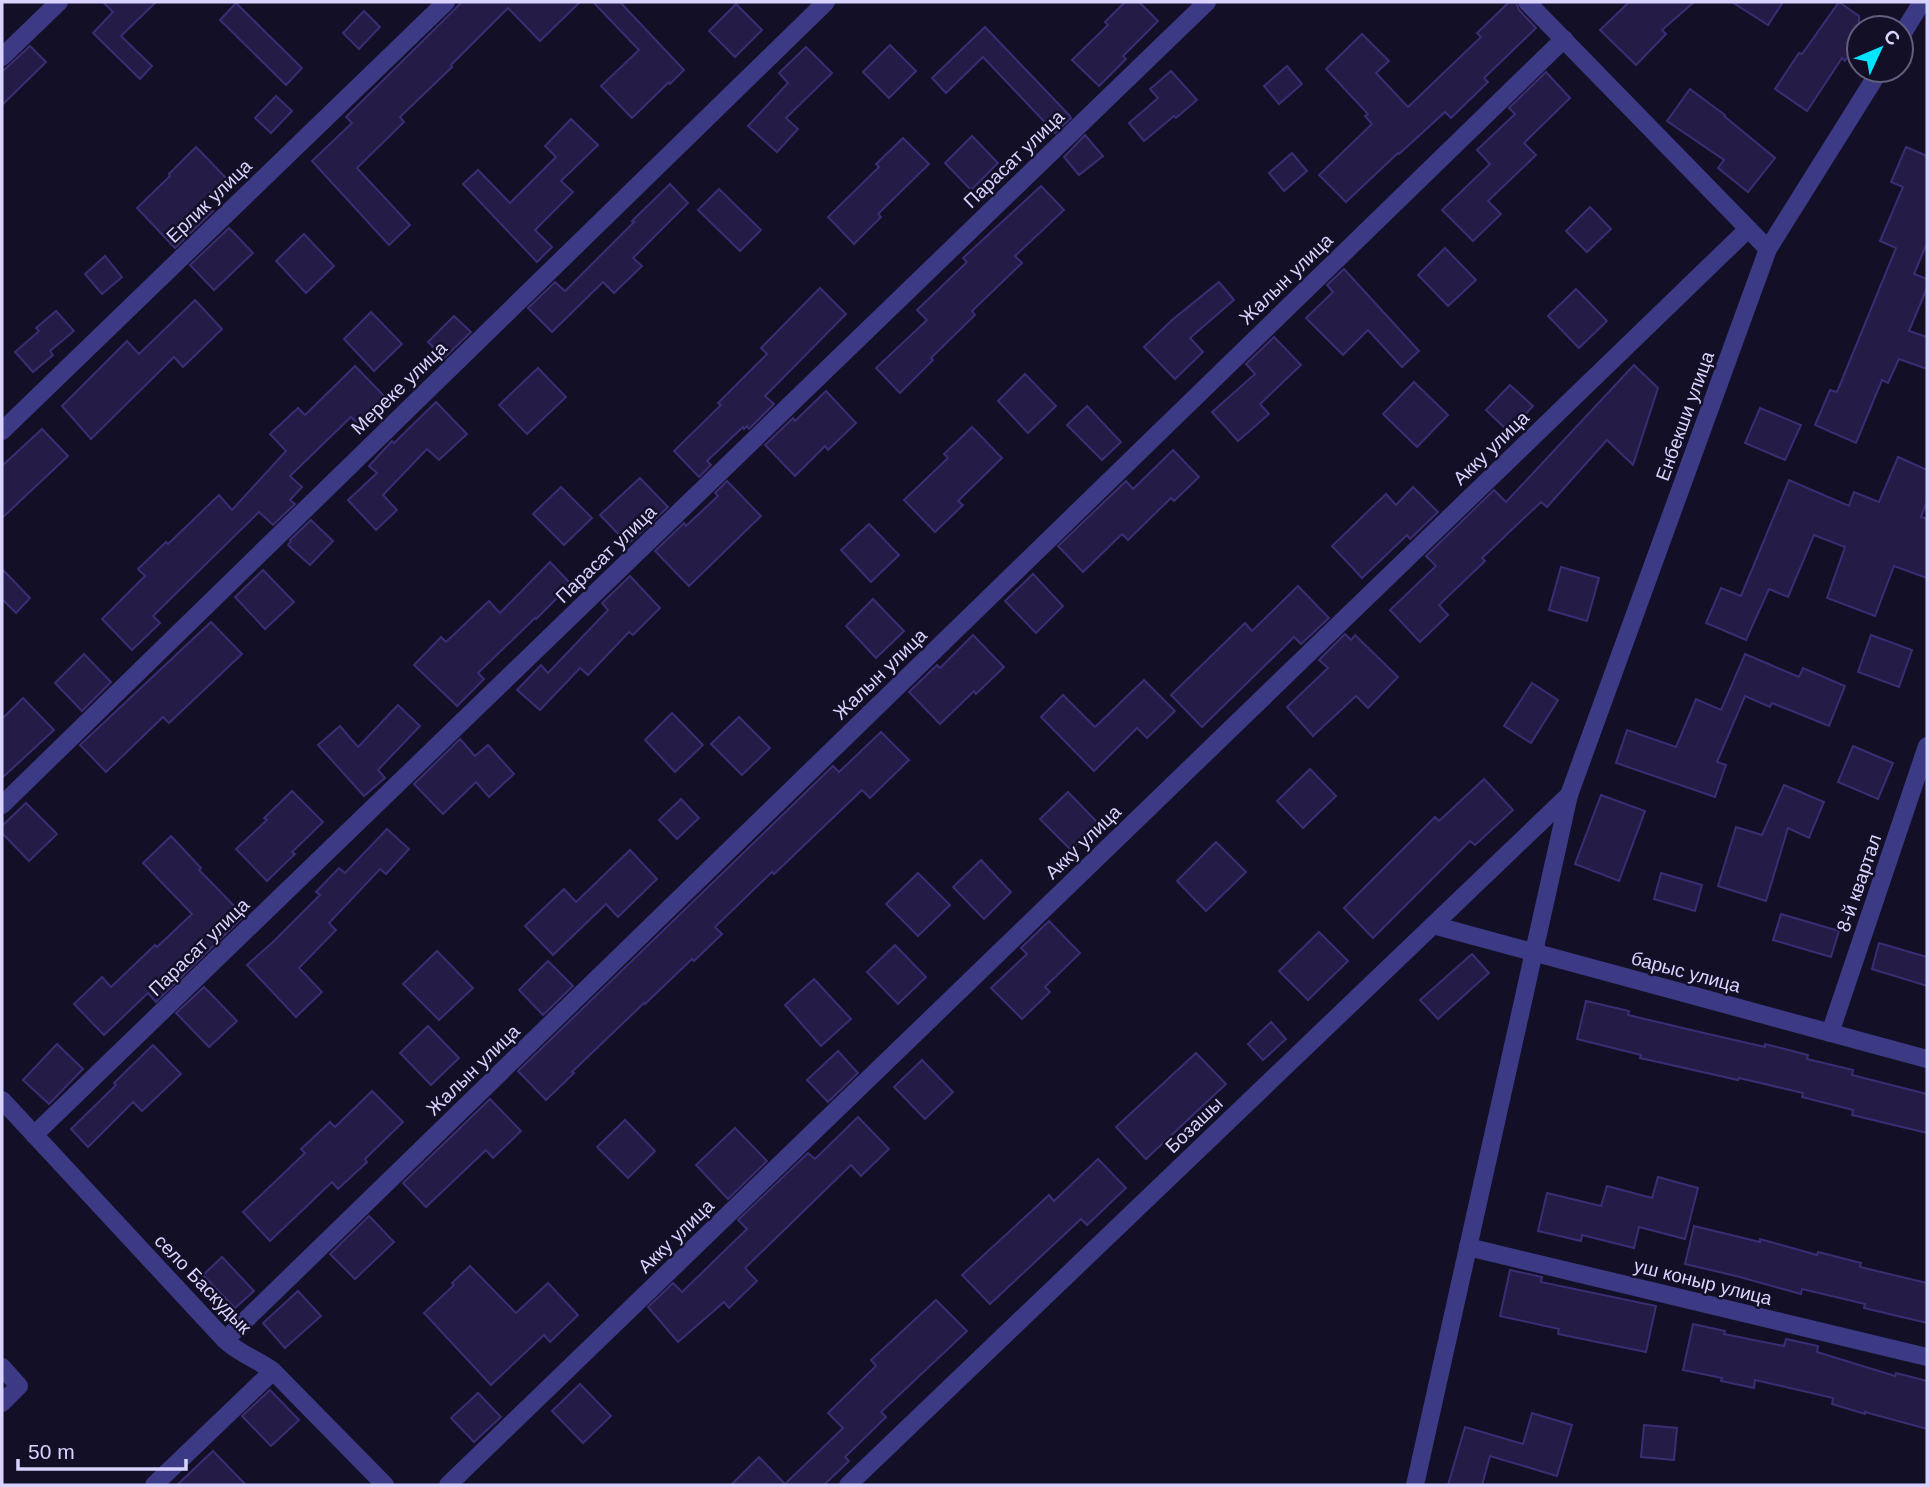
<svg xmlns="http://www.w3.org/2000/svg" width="1929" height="1487" font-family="Arial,sans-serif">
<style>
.building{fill:#241b47;stroke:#3b2d73;stroke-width:2}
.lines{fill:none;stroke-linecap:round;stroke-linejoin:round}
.minor{stroke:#3d3a85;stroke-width:18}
.tertiary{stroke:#3d3a85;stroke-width:18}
.labels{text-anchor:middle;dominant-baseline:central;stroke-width:5;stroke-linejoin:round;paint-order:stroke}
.street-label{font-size:19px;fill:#d9d4ff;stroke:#130f26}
</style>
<rect width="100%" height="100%" fill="#130f26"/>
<!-- building -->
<g class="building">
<path d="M 103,2 L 156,2 L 121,36 L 152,66 L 140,79 L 93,33 L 113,12 Z"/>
<path d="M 462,2 L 580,2 L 540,41 L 508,8 L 451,65 L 452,67 L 400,117 L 404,122 L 357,168 L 410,225 L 389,245 L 312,161 L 352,123 L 346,117 Z"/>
<path d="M 593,2 L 620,2 L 684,70 L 670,84 L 669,82 L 632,118 L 601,86 L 639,50 Z"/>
<path d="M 1125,2 L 1139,2 L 1158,21 L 1123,56 L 1126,59 L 1099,86 L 1072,60 L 1108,25 L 1105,22 Z"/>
<path d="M 1509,2 L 1516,2 L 1519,10 L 1536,28 L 1484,78 L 1488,82 L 1451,118 L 1445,112 L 1399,154 L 1398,153 L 1346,202 L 1319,175 L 1372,124 L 1365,116 L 1368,114 L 1326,69 L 1362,34 L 1389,61 L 1376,73 L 1408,107 L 1481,37 L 1477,33 Z"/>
<path d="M 1629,2 L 1694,2 L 1662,30 L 1666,34 L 1636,65 L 1600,30 Z"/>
<path d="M 1732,2 L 1783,2 L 1768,25 Z"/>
<path d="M 1839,2 L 1859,16 L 1859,41 L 1845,61 L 1842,58 L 1807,111 L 1775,89 L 1799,53 L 1802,54 Z"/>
<path d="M 236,3 L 302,68 L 286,85 L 220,20 Z"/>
<path d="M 736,4 L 762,30 L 735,57 L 709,31 Z"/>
<path d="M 364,11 L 380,27 L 359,49 L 343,33 Z"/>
<path d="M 985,27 L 1069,115 L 1071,118 L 1055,133 L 983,57 L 946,93 L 932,78 Z"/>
<path d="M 890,45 L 916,71 L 889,98 L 863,72 Z"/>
<path d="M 30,46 L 46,62 L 2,105 L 2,72 Z"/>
<path d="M 806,47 L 832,73 L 786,118 L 798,129 L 777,152 L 748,126 L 788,83 L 779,73 Z"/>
<path d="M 1287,66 L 1302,84 L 1279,104 L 1264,86 Z"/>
<path d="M 1171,71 L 1197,100 L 1176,118 L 1174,116 L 1144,141 L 1129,123 L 1158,98 L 1150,89 Z"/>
<path d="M 1546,72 L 1570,98 L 1524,143 L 1536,155 L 1488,201 L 1501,214 L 1473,241 L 1442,210 L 1490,164 L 1477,150 L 1515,114 L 1509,108 Z"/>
<path d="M 1690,89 L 1725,115 L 1724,116 L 1775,158 L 1748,192 L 1718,168 L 1724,160 L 1667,121 Z"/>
<path d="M 276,96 L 292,111 L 271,133 L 255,118 Z"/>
<path d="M 571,119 L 598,145 L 561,181 L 573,192 L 535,230 L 552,247 L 537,262 L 463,184 L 478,170 L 510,203 L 556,157 L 545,146 Z"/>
<path d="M 1085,135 L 1103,156 L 1079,175 L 1064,157 Z"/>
<path d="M 972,136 L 998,163 L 971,190 L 945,163 Z"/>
<path d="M 903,138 L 929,164 L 878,214 L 881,217 L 854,244 L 828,217 L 879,167 L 876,164 Z"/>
<path d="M 196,147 L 227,179 L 204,201 L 213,211 L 175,248 L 137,208 L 170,176 L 169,174 Z"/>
<path d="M 1906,147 L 1927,156 L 1927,243 L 1914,274 L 1927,279 L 1927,288 L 1909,331 L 1927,337 L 1927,369 L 1899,359 L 1888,383 L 1882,380 L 1856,443 L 1815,425 L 1830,390 L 1837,392 L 1896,248 L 1880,241 L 1903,187 L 1891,182 Z"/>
<path d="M 1292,153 L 1307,171 L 1284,191 L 1269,173 Z"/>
<path d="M 670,184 L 688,203 L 633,258 L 642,266 L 614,293 L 603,282 L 552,332 L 528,308 L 555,282 L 565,291 L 634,222 L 632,221 Z"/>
<path d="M 1041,186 L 1064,210 L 1015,256 L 1022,263 L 972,311 L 975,315 L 931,358 L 933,360 L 900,393 L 876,368 L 927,320 L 917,310 L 967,262 L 963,258 Z"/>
<path d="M 719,189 L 761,230 L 740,251 L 698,210 Z"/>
<path d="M 1590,207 L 1611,229 L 1587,252 L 1566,231 Z"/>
<path d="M 229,228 L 253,253 L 214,290 L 190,265 Z"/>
<path d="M 304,234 L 334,266 L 306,293 L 276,261 Z"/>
<path d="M 1445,248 L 1476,280 L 1448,306 L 1418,275 Z"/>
<path d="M 105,256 L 122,277 L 102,294 L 85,274 Z"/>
<path d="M 1344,269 L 1419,351 L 1402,367 L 1368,330 L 1343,355 L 1306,318 L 1333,292 L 1327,285 Z"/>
<path d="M 1219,282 L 1234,300 L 1190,338 L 1203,352 L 1175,379 L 1144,347 L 1172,320 Z"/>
<path d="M 820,288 L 846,314 L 765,396 L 774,404 L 749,429 L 747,426 L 744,429 L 743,427 L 707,461 L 711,465 L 699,477 L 674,451 L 721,405 L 718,403 L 767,354 L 761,348 Z"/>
<path d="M 1576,289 L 1607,321 L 1579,348 L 1548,316 Z"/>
<path d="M 195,300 L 222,329 L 183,367 L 174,357 L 91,439 L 62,406 L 127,341 L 139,354 Z"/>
<path d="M 56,311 L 74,331 L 50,351 L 53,355 L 33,372 L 15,352 L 39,331 L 36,328 Z"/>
<path d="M 371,312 L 402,344 L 374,371 L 344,339 Z"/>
<path d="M 454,316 L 471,332 L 444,358 L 428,342 Z"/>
<path d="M 1274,337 L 1301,365 L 1260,404 L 1269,414 L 1238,441 L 1212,412 L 1255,374 L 1246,364 Z"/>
<path d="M 1634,365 L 1658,388 L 1633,465 L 1607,440 L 1547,507 L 1541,502 L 1482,558 L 1485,561 L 1439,605 L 1448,615 L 1420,642 L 1390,610 L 1436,566 L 1426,556 L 1494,490 L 1506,502 Z"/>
<path d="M 355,366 L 386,398 L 358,424 L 351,417 L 290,476 L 302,487 L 290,500 L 295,504 L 273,525 L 259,512 L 153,616 L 160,623 L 132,650 L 102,619 L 145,576 L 138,569 L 166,542 L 168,544 L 219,495 L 232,510 L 286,451 L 270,434 L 298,408 L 305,415 Z"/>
<path d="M 538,368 L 566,397 L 527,434 L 499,405 Z"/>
<path d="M 1025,374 L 1056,406 L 1028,433 L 998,401 Z"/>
<path d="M 1414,382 L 1448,415 L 1417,447 L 1383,414 Z"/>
<path d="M 1510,385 L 1533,406 L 1509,432 L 1486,410 Z"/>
<path d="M 826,391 L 856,423 L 828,450 L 825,446 L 795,476 L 765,445 L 793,418 L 795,421 Z"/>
<path d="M 436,402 L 467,434 L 439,460 L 427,449 L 383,495 L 397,510 L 376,530 L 348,500 L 377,473 L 369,466 L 392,441 L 394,443 Z"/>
<path d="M 1087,406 L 1121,442 L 1102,460 L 1067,425 Z"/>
<path d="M 1760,408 L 1801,425 L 1785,460 L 1745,443 Z"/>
<path d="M 972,427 L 1002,458 L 958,501 L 963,505 L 935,532 L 904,500 L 948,458 L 944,454 Z"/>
<path d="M 42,429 L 68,456 L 2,518 L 2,466 Z"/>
<path d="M 1173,450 L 1199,477 L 1174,501 L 1171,498 L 1128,540 L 1122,534 L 1083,572 L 1058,546 L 1126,481 L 1133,489 Z"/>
<path d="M 1898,457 L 1927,470 L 1927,501 L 1921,517 L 1927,519 L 1927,578 L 1894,566 L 1875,616 L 1827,598 L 1845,547 L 1814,535 L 1788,597 L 1769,589 L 1746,640 L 1706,623 L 1721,588 L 1741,596 L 1789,480 L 1849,506 L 1854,492 L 1879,502 Z"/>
<path d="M 640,478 L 668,507 L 628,544 L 600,515 Z"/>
<path d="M 727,481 L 761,516 L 689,586 L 655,551 L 684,523 L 686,526 L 718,496 L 715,493 Z"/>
<path d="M 561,487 L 592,518 L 564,545 L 533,514 Z"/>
<path d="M 1413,487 L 1438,512 L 1410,539 L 1407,535 L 1362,578 L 1332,546 L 1386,494 L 1396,505 Z"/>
<path d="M 311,520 L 333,541 L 310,565 L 288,545 L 291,541 L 290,540 Z"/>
<path d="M 869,524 L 899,555 L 871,582 L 841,550 Z"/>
<path d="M 550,562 L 571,584 L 536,619 L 535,618 L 478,673 L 484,679 L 457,706 L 414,665 L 441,637 L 446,642 L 489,601 L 500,613 Z"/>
<path d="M 1561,567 L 1599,578 L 1587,621 L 1549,610 Z"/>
<path d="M 2,569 L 30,598 L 16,613 L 2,599 Z"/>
<path d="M 263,570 L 294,602 L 265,629 L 235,597 Z"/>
<path d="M 1033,574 L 1063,606 L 1036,633 L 1005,601 Z"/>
<path d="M 630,576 L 660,608 L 633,635 L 629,632 L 588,675 L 580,668 L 540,710 L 517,690 L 541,665 L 548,673 L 608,610 L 602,603 Z"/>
<path d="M 1298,586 L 1329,618 L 1301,644 L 1294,637 L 1202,727 L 1171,695 L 1245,623 L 1252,631 Z"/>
<path d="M 873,599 L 904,631 L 876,658 L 846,626 Z"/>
<path d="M 211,622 L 242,654 L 169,723 L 163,717 L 106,772 L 80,745 Z"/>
<path d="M 1345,634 L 1351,640 L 1355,635 L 1398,677 L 1368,708 L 1356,696 L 1313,736 L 1287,707 L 1328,668 L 1319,660 Z"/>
<path d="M 973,635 L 1004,667 L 976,694 L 974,691 L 940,724 L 909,692 L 937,665 L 940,668 Z"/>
<path d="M 1871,635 L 1912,650 L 1899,687 L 1858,672 Z"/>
<path d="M 84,654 L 111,682 L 82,711 L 55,683 Z"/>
<path d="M 1745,654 L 1799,677 L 1803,668 L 1845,686 L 1829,726 L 1772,703 L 1770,707 L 1745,696 L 1717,762 L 1726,765 L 1715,797 L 1616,763 L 1627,730 L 1676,747 L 1696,699 L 1721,710 Z"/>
<path d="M 1144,680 L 1175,711 L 1147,738 L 1137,728 L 1094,771 L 1041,717 L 1063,695 L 1095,727 Z"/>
<path d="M 1532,683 L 1558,700 L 1531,743 L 1504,726 Z"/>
<path d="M 23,698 L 54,730 L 2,778 L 2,719 Z"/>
<path d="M 398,705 L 420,726 L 378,770 L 385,778 L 364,796 L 318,745 L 340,726 L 358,747 Z"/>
<path d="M 672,713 L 703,745 L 675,772 L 645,740 Z"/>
<path d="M 739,717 L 770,748 L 742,775 L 711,744 Z"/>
<path d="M 881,732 L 909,760 L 870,798 L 862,790 L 774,874 L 772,872 L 715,927 L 722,934 L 694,961 L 692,959 L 645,1004 L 644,1003 L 572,1072 L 574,1073 L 546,1100 L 518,1071 L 833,766 L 839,772 Z"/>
<path d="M 460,739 L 475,756 L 488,745 L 514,774 L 489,797 L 476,782 L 443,814 L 414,784 Z"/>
<path d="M 1853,746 L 1893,763 L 1878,799 L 1838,782 Z"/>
<path d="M 1310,769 L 1336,796 L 1303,828 L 1277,801 Z"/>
<path d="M 1484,779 L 1513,810 L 1475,845 L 1470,841 L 1373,938 L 1344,908 L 1435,817 L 1439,821 Z"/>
<path d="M 1784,785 L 1824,802 L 1809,838 L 1788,828 L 1766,901 L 1718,886 L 1736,827 L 1762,835 Z"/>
<path d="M 292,791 L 323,822 L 292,852 L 295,854 L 267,881 L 236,849 L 267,820 L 264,818 Z"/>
<path d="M 1068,792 L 1098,823 L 1071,850 L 1040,819 Z"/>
<path d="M 1601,795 L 1645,811 L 1619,881 L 1575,864 Z"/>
<path d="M 681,799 L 699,818 L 677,839 L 659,820 Z"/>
<path d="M 26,803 L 57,834 L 29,861 L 2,833 L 2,826 Z"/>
<path d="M 387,829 L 409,849 L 386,874 L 380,869 L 329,923 L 336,930 L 299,968 L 322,992 L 296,1017 L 247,965 L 274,941 L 320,895 L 316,892 L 339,868 L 345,873 Z"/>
<path d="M 171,836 L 201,868 L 199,870 L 244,916 L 156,1002 L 148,993 L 104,1035 L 74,1004 L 102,977 L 111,987 L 155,945 L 157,947 L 192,914 L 143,863 Z"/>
<path d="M 1216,842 L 1246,872 L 1206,911 L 1177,881 Z"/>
<path d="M 630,850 L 657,879 L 618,917 L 606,904 L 553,955 L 525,926 L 564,889 L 576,902 Z"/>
<path d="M 981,860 L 1011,892 L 984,919 L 953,887 Z"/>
<path d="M 918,873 L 950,905 L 918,936 L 886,904 Z"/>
<path d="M 1661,873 L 1702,885 L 1695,911 L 1654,899 Z"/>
<path d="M 1781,914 L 1839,931 L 1831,957 L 1773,940 Z"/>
<path d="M 1049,921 L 1080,953 L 1045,987 L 1050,992 L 1022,1019 L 991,988 L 1027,954 L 1021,948 Z"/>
<path d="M 1319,932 L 1348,961 L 1308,1000 L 1279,971 Z"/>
<path d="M 1879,943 L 1927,957 L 1927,986 L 1872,969 Z"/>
<path d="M 895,945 L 926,977 L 898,1004 L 867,972 Z"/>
<path d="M 437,951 L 473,988 L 439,1020 L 403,984 Z"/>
<path d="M 1472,954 L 1489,973 L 1438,1019 L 1420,1000 Z"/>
<path d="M 548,961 L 573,986 L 543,1015 L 519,990 Z"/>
<path d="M 814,979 L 851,1019 L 821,1046 L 785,1005 Z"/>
<path d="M 204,987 L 237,1021 L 209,1047 L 176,1013 Z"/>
<path d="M 1586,1001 L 1629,1011 L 1628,1015 L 1704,1033 L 1765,1047 L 1765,1044 L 1808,1055 L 1807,1059 L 1853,1070 L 1852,1075 L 1927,1094 L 1927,1133 L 1852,1115 L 1853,1110 L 1802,1097 L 1803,1093 L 1739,1078 L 1738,1080 L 1640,1058 L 1641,1055 L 1577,1039 Z"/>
<path d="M 1271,1022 L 1286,1039 L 1263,1060 L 1248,1044 Z"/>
<path d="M 428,1026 L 459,1058 L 431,1085 L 400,1053 Z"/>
<path d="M 57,1044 L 83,1069 L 49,1104 L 23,1080 Z"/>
<path d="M 153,1045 L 181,1074 L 142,1111 L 133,1102 L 88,1147 L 71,1129 L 116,1085 L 114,1083 Z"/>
<path d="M 838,1051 L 858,1073 L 828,1102 L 807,1080 Z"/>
<path d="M 1196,1053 L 1226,1084 L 1146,1159 L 1116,1127 Z"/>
<path d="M 922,1060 L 953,1092 L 925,1119 L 894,1087 Z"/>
<path d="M 372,1091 L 403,1122 L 365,1159 L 367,1162 L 338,1189 L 332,1182 L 270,1241 L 243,1212 L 305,1153 L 301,1149 L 330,1122 L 335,1127 Z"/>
<path d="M 490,1099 L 521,1131 L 493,1158 L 486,1150 L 426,1207 L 403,1183 Z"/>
<path d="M 858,1117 L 889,1149 L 861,1176 L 851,1165 L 745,1268 L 757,1281 L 729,1308 L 724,1302 L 678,1342 L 648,1307 L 673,1283 L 682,1292 L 747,1229 L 738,1220 L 808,1153 L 815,1159 Z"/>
<path d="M 625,1120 L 655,1151 L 628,1178 L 597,1147 Z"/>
<path d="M 735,1128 L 767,1161 L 728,1199 L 696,1165 Z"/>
<path d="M 1098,1159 L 1126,1188 L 1087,1225 L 1081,1219 L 990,1304 L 962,1275 L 1049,1195 L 1054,1201 Z"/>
<path d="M 1658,1177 L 1698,1188 L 1685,1239 L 1639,1227 L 1634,1248 L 1582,1235 L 1581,1241 L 1538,1231 L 1547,1193 L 1601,1206 L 1607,1186 L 1652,1198 Z"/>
<path d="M 369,1216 L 394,1242 L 355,1279 L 330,1254 Z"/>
<path d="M 1694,1226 L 1760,1242 L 1760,1239 L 1817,1255 L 1818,1252 L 1861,1263 L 1860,1267 L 1927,1283 L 1927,1323 L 1864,1308 L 1865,1304 L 1802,1289 L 1801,1294 L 1736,1276 L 1685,1264 Z"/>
<path d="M 222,1257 L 254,1291 L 235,1308 L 203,1275 Z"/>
<path d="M 470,1266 L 516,1313 L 548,1283 L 578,1315 L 550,1342 L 544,1335 L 491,1385 L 424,1313 L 454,1285 L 452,1283 Z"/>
<path d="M 1510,1270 L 1542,1277 L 1541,1282 L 1656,1306 L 1646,1352 L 1558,1334 L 1559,1329 L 1500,1316 Z"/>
<path d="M 298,1291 L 321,1316 L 285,1348 L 263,1323 Z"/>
<path d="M 936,1300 L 967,1331 L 881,1412 L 886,1417 L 845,1457 L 849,1461 L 824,1485 L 731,1485 L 759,1457 L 785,1484 L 843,1428 L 828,1413 L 876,1366 L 871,1360 Z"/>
<path d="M 1693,1324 L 1725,1331 L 1724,1334 L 1784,1346 L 1786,1339 L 1818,1346 L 1817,1352 L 1895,1376 L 1896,1373 L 1927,1381 L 1927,1429 L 1865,1412 L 1865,1414 L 1832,1404 L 1833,1398 L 1755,1380 L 1754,1388 L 1721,1381 L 1722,1378 L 1683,1370 Z"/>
<path d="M 580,1384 L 611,1416 L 583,1443 L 552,1411 Z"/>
<path d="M 270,1390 L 299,1420 L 271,1446 L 242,1416 Z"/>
<path d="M 478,1393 L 501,1417 L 474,1442 L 451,1418 Z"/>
<path d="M 1532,1413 L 1572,1425 L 1557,1476 L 1490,1456 L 1482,1485 L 1448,1485 L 1465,1427 L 1523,1444 Z"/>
<path d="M 1644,1425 L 1677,1428 L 1674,1460 L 1641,1457 Z"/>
<path d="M 213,1451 L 246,1485 L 177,1485 Z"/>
</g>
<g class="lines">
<!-- minor -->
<g class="minor">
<path d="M 1527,2 L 1768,249"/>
<path d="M 2,57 L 59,2"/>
<path d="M 2,431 L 446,2"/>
<path d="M 2,805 L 826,2"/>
<path d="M 1433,925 L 1927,1059"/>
<path d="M 1830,1033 L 1927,746"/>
<path d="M 34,1135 L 1207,2"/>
<path d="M 1468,1247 L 1927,1357"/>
<path d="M 225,1340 L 1564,39"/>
<path d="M 2,1367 L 19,1386 L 2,1403"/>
<path d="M 154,1485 L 273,1371"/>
<path d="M 448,1485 L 1748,229"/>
<path d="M 1415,1485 L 1569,795"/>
</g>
<!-- tertiary -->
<g class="tertiary">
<path d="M 1901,36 L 1922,2"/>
<path d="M 2,1100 L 225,1340 C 239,1354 257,1359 273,1371 L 385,1485"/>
<path d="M 848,1485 L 1569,795 L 1768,249 L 1880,70"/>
</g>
</g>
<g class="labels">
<!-- street labels -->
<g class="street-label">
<text transform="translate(1014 159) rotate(-44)">Парасат улица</text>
<text transform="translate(209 201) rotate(-44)">Ерлик улица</text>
<text transform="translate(1286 279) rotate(-44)">Жалын улица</text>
<text transform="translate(399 388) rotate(-44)">Мереке улица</text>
<text transform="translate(1685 416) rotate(-70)">Енбекши улица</text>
<text transform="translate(1491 448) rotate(-44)">Акку улица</text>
<text transform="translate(606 554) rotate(-44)">Парасат улица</text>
<text transform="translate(880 674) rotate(-44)">Жалын улица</text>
<text transform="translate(1083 842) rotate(-44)">Акку улица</text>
<text transform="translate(1859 883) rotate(-71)">8-й квартал</text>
<text transform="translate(199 947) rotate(-44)">Парасат улица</text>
<text transform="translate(1686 972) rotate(15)">барыс улица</text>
<text transform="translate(473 1070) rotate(-44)">Жалын улица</text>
<text transform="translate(1194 1125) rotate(-44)">Бозашы</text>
<text transform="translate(676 1236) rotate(-44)">Акку улица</text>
<text transform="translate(1703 1282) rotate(14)">уш коныр улица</text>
<text transform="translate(203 1284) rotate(46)">село Баскудык</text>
</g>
</g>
<!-- border -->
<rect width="1929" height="1487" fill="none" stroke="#d9d4ff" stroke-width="7"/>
<!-- north arrow -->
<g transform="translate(1880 49) rotate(46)"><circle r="33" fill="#130f26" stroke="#625e7d" stroke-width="2"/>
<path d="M0-5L12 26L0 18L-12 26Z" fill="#00e5ff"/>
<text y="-10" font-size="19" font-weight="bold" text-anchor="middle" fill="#d9d4ff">С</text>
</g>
<!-- scale -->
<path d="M18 1459v10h168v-10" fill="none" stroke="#d9d4ff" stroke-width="3.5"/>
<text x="28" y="1459" font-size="21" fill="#d9d4ff" stroke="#130f26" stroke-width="5" paint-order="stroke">50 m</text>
</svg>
